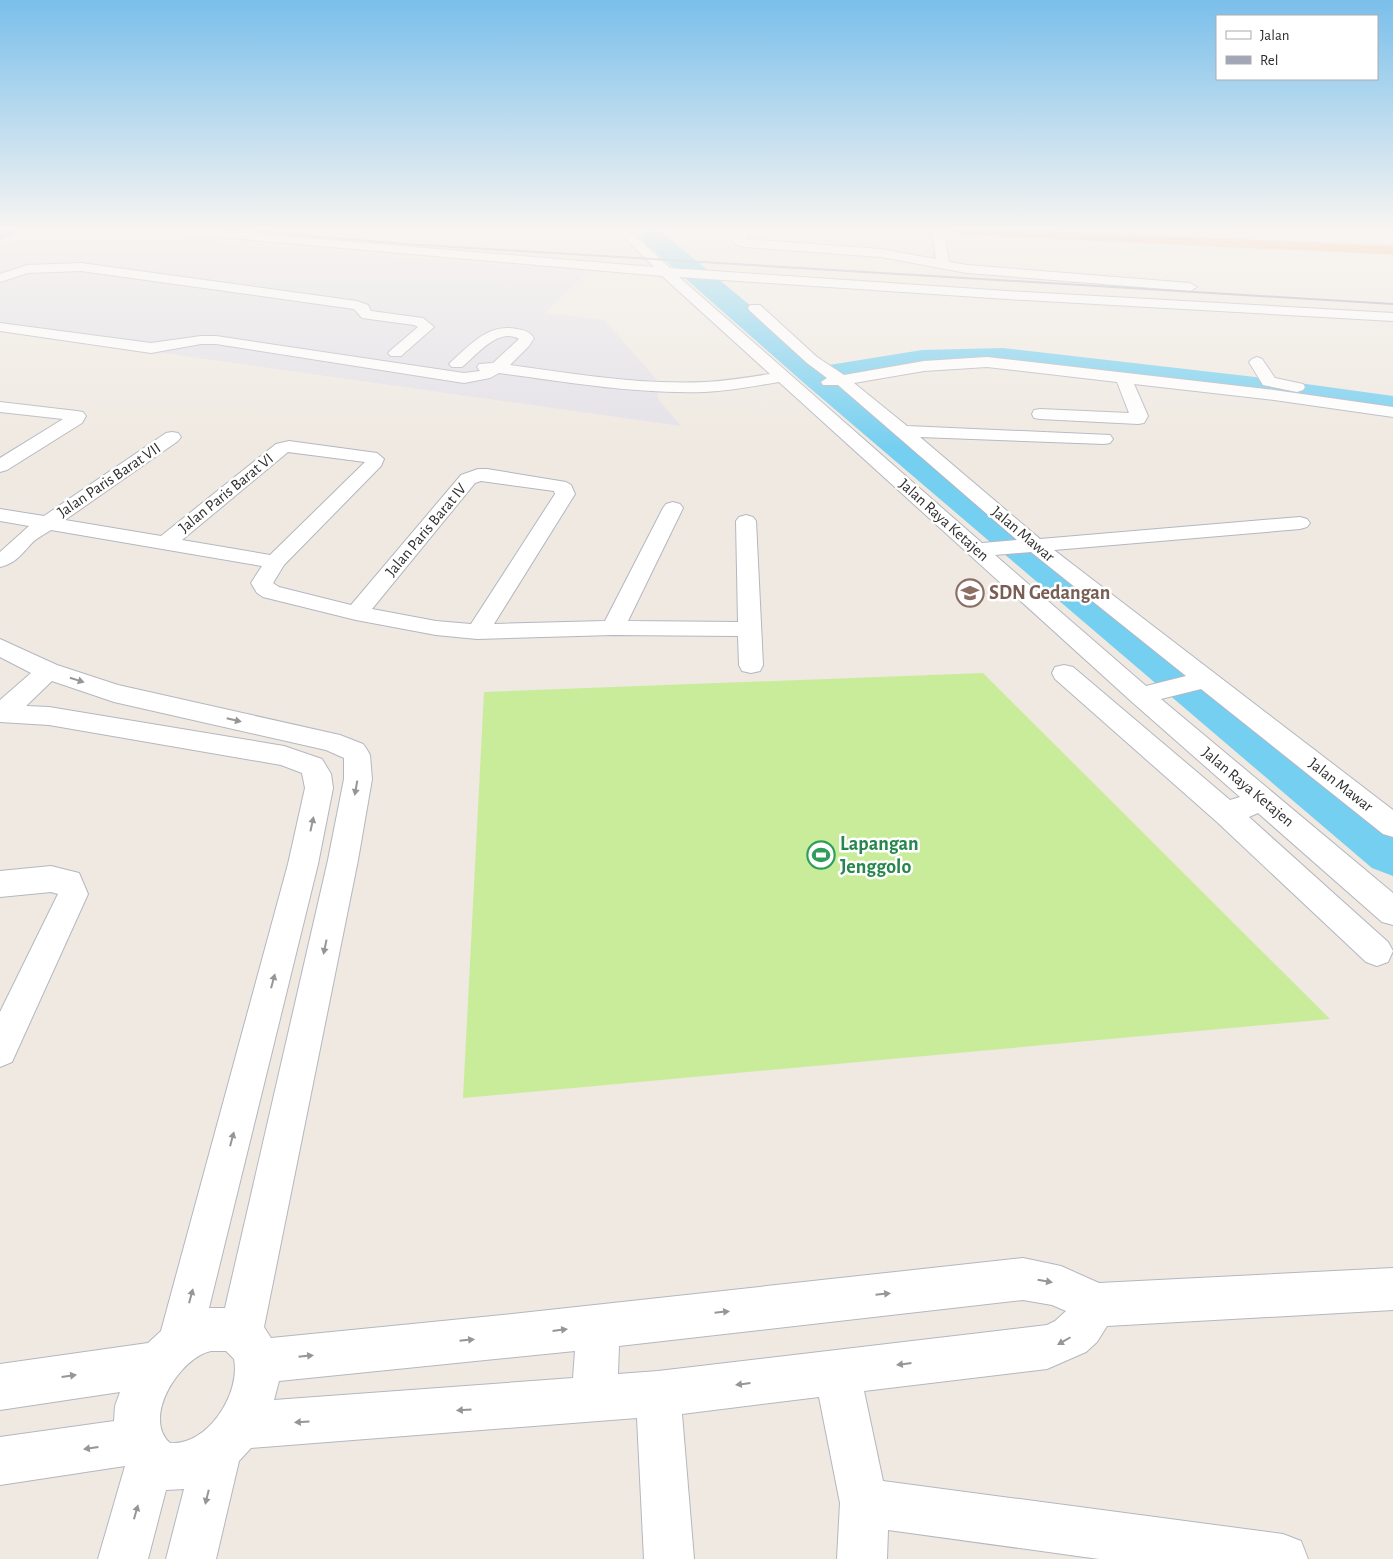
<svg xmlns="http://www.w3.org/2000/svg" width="1393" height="1559" font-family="'Alegreya Sans',sans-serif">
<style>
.industrial{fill:#e3e1e8}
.pitch{fill:#c9ec9a}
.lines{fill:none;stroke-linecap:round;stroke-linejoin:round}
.river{fill:#75cff0;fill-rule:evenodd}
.minor-casing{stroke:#b4b7c1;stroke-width:2}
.highway-casing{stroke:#c9c9c9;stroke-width:2}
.minor{fill:#fff;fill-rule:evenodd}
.highway{fill:#ffa35c;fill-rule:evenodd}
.rail{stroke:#a3a6b8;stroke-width:2}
.oneway{fill:#969696}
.labels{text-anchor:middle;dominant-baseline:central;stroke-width:5;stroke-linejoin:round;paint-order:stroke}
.far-street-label{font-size:16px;fill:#2e2e2e;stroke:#fff}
.education-label{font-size:20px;font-weight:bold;fill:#785e54;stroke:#fff;text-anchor:start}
.leisure-label{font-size:20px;font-weight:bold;fill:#27864d;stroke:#fff;text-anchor:start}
</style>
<rect width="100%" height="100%" fill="#efe9e1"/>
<!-- industrial -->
<path class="industrial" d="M 30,231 L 125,231 L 400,257 L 588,271 L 545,313 L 604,320 L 657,380 L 658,399 L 681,426 L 0,330 L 0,246 Z"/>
<!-- pitch -->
<path class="pitch" d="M 983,673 L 1330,1019 L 463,1098 L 484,692 Z"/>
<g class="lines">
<!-- river -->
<g class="river">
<path d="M 0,231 L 16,231 L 12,236 L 0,240 Z"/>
<path d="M 654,231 L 663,233 L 823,366 L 922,350 L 1003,348 L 1255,377 L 1393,396 L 1393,416 L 1255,397 L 1003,366 L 922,368 L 842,381 L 1393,817 L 1393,876 L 1372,868 L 804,383 L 645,243 L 642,238 L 645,233 Z"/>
</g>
<!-- minor casing -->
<g class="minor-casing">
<g id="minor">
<path d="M 178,231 L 222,231 L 654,267 L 618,231 L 630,231 L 670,268 L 1007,291 L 1393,313 L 1393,321 L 1007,299 L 679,277 L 982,543 L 1017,540 L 838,385 L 823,385 L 821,382 L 827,378 L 807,363 L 750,311 L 748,308 L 750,305 L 760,305 L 817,357 L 844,375 L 924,361 L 987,357 L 1274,390 L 1393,407 L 1393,417 L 1274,400 L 1134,384 L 1148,416 L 1144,423 L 1138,424 L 1040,419 L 1034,418 L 1032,414 L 1034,410 L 1040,409 L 1129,413 L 1117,382 L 987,367 L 924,371 L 854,383 L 907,426 L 1110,435 L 1113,439 L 1110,443 L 1104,444 L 920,437 L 1040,539 L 1300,517 L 1307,519 L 1310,523 L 1307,527 L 1300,529 L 1054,550 L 1393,810 L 1393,837 L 1383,834 L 1201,689 L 1161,699 L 1393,893 L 1393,925 L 1382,922 L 1258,813 L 1249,817 L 1388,942 L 1393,951 L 1388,962 L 1377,966 L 1366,962 L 1217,822 L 1055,679 L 1052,673 L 1055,667 L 1064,665 L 1073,667 L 1230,800 L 1240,797 L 1132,702 L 779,382 C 754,386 729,391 704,392 C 635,394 567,382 499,373 L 490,378 L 464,383 L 216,344 L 201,344 L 151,353 L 0,331 L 0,323 L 151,343 L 201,336 L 216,336 L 464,373 L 480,371 L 477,367 L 479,364 L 493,363 L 519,339 C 498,327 477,355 462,367 L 452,367 L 449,364 L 452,361 C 471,344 489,323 517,329 C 525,330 530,332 534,338 L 529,346 L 510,365 C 575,374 640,385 705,382 C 727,381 749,377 770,374 L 662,276 L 184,234 ZM 1031,552 L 1186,676 L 1146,686 L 995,555 Z"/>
<path d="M 736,231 L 748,231 L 746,239 L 881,249 L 936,259 L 932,231 L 944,231 L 949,262 L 967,265 L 1190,283 L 1197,287 L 1190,291 L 967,273 L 881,257 L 745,247 L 735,244 L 733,241 Z"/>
<path d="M 1117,231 L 1129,231 L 1129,232 L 1123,236 L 1119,234 Z"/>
<path d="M 81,263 L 357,301 L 368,305 L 371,311 L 423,318 L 434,327 L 401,356 L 391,356 L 388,353 L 391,350 L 418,327 L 414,325 L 362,318 L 354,309 L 81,271 L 28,273 L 0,282 L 0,274 L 27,265 Z"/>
<path d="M 1257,357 L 1262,359 L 1275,378 L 1303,384 L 1305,387 L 1303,390 L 1297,392 L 1263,385 L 1249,362 L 1252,359 Z"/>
<path d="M 0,402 L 77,411 L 83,412 L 86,416 L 82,423 L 7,470 L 0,472 L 0,458 L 63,419 L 0,412 Z"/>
<path d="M 172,432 L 178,433 L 181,437 L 178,441 L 65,520 L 161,536 L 276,444 L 289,441 L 377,453 L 384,459 L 381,466 L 284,565 L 273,583 L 279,587 L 351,605 L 461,475 L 478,469 L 487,469 L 566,482 L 571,485 L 575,494 L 494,624 L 605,621 L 663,508 L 666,504 L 673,502 L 680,504 L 683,508 L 628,621 L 738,622 L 736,521 L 739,517 L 746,515 L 753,517 L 756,521 L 763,665 L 760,671 L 751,673 L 742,671 L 739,665 L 738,636 L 613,635 L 477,639 L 436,635 L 356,620 L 263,597 L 257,593 L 251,583 L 262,566 L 51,530 C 46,533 39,537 34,541 C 23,552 17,563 0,567 L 0,552 L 29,526 L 0,521 L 0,509 L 44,516 L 166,433 ZM 288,452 L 365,462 L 270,555 L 182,540 ZM 481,481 L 554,491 L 555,494 L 471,624 L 436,621 L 372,609 L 475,483 Z"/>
<path d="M 0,639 L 57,665 L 118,685 L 340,735 L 363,744 L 366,748 L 370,755 L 372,779 L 358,860 L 264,1327 L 271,1338 L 512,1314 L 1023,1258 L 1061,1266 L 1099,1283 L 1393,1268 L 1393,1310 L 1107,1326 L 1097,1342 L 1086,1352 L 1047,1369 L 864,1391 L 883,1481 L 1283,1534 L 1301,1541 L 1308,1559 L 1099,1559 L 888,1530 L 887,1559 L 837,1559 L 840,1503 L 819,1397 L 682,1414 L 694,1559 L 644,1559 L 637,1418 L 251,1448 L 239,1461 L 216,1559 L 166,1559 L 184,1489 L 166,1490 L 148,1559 L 98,1559 L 125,1466 L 0,1485 L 0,1437 L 114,1421 L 115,1406 L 120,1392 L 0,1410 L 0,1364 L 148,1343 L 161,1331 L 288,864 L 305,788 L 302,773 L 281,765 L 49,725 L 0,722 L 0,700 L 31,673 L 0,657 ZM 52,681 L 114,702 L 326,750 L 344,758 L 344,779 L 328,860 L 225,1308 L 209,1308 L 318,864 L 333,788 L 331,774 L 322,759 L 284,746 L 49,707 L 26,706 ZM 1023,1300 L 1052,1305 L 1066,1311 L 1055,1321 L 1047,1325 L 658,1371 L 618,1374 L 619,1346 ZM 211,1351 L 226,1351 L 234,1359 C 241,1393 208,1446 170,1443 C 141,1417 181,1357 211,1351 ZM 575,1351 L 573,1378 L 274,1400 L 279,1381 Z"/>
<path d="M 51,866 L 79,873 L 88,894 L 12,1062 L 0,1067 L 0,1012 L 58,894 L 51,892 L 0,897 L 0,871 Z"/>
</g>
</g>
<!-- highway casing -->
<g class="highway-casing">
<path id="highway" d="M 953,231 L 1033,231 L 1393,246 L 1393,254 L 959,234 Z"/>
</g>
<!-- minor -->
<use href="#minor" class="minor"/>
<!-- highway -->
<use href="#highway" class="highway"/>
<!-- rail -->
<path class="rail" d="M 256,231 L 405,244 L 1393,304"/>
</g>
<!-- one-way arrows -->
<defs><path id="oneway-solid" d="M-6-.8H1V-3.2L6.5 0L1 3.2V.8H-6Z" transform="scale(1.25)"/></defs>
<g class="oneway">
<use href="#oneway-solid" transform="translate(77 680) rotate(18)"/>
<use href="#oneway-solid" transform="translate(234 720) rotate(13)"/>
<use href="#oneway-solid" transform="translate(356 788) rotate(100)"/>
<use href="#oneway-solid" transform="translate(312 824) rotate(-78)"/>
<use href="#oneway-solid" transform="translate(325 947) rotate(102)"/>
<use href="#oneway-solid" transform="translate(273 981) rotate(-75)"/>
<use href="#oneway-solid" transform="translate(232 1139) rotate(-75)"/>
<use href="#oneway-solid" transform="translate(1045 1281) rotate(10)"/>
<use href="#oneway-solid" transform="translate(883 1294) rotate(-6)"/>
<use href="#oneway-solid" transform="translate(191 1296) rotate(-75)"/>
<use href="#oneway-solid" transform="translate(722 1312) rotate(-6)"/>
<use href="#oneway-solid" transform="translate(560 1330) rotate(-7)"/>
<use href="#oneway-solid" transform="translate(467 1340) rotate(-6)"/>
<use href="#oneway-solid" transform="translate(1064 1341) rotate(150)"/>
<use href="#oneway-solid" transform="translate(306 1356) rotate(-6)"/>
<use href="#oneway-solid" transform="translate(904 1364) rotate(173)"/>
<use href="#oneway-solid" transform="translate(69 1376) rotate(-8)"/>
<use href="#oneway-solid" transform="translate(743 1384) rotate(173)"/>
<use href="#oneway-solid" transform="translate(464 1410) rotate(176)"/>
<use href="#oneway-solid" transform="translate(302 1422) rotate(176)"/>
<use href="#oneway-solid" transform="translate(91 1448) rotate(172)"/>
<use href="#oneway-solid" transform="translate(207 1497) rotate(104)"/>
<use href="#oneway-solid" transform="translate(136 1512) rotate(-74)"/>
</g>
<!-- sky -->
<linearGradient id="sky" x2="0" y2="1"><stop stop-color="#7abfeb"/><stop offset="0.51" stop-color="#f8f5f2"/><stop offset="1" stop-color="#f8f5f2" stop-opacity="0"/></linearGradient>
<rect width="1393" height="449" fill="url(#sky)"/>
<!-- icons -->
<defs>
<g id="school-ring" transform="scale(1.4375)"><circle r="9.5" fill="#fff" stroke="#8d6e63" stroke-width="1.5"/><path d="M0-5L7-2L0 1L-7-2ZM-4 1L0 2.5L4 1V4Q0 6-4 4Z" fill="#8d6e63"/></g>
<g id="stadium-ring" transform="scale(1.4375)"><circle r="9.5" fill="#fff" stroke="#2e9e5b" stroke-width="1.5"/><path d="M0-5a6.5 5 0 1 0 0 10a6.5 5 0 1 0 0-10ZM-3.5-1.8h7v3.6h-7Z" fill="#2e9e5b"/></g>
</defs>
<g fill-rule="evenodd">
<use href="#school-ring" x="970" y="593"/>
<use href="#stadium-ring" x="821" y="855"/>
</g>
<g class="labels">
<!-- far-street labels -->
<g class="far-street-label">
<text transform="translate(109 480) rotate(-34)">Jalan Paris Barat VII</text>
<text transform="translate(226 493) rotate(-39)">Jalan Paris Barat VI</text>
<text transform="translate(944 520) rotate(42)">Jalan Raya Ketajen</text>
<text transform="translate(426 530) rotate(-50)">Jalan Paris Barat IV</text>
<text transform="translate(1023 534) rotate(40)">Jalan Mawar</text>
<text transform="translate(1341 785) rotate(38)">Jalan Mawar</text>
<text transform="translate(1248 787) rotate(40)">Jalan Raya Ketajen</text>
</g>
<!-- education labels -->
<g class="education-label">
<text x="989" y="593">SDN Gedangan</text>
</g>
<!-- leisure labels -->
<g class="leisure-label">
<text x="840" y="844">Lapangan<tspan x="840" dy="23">Jenggolo</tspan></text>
</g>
</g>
<!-- legend -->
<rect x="1216" y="15" width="162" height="65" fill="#ffffff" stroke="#ababab"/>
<rect x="1226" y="31" width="25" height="8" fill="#ffffff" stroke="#ababab"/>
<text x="1260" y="40" font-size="15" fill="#2e2e2e">Jalan</text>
<rect x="1226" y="56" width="25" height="8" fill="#a3a6b8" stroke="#ababab"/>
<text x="1260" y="65" font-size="15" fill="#2e2e2e">Rel</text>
</svg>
